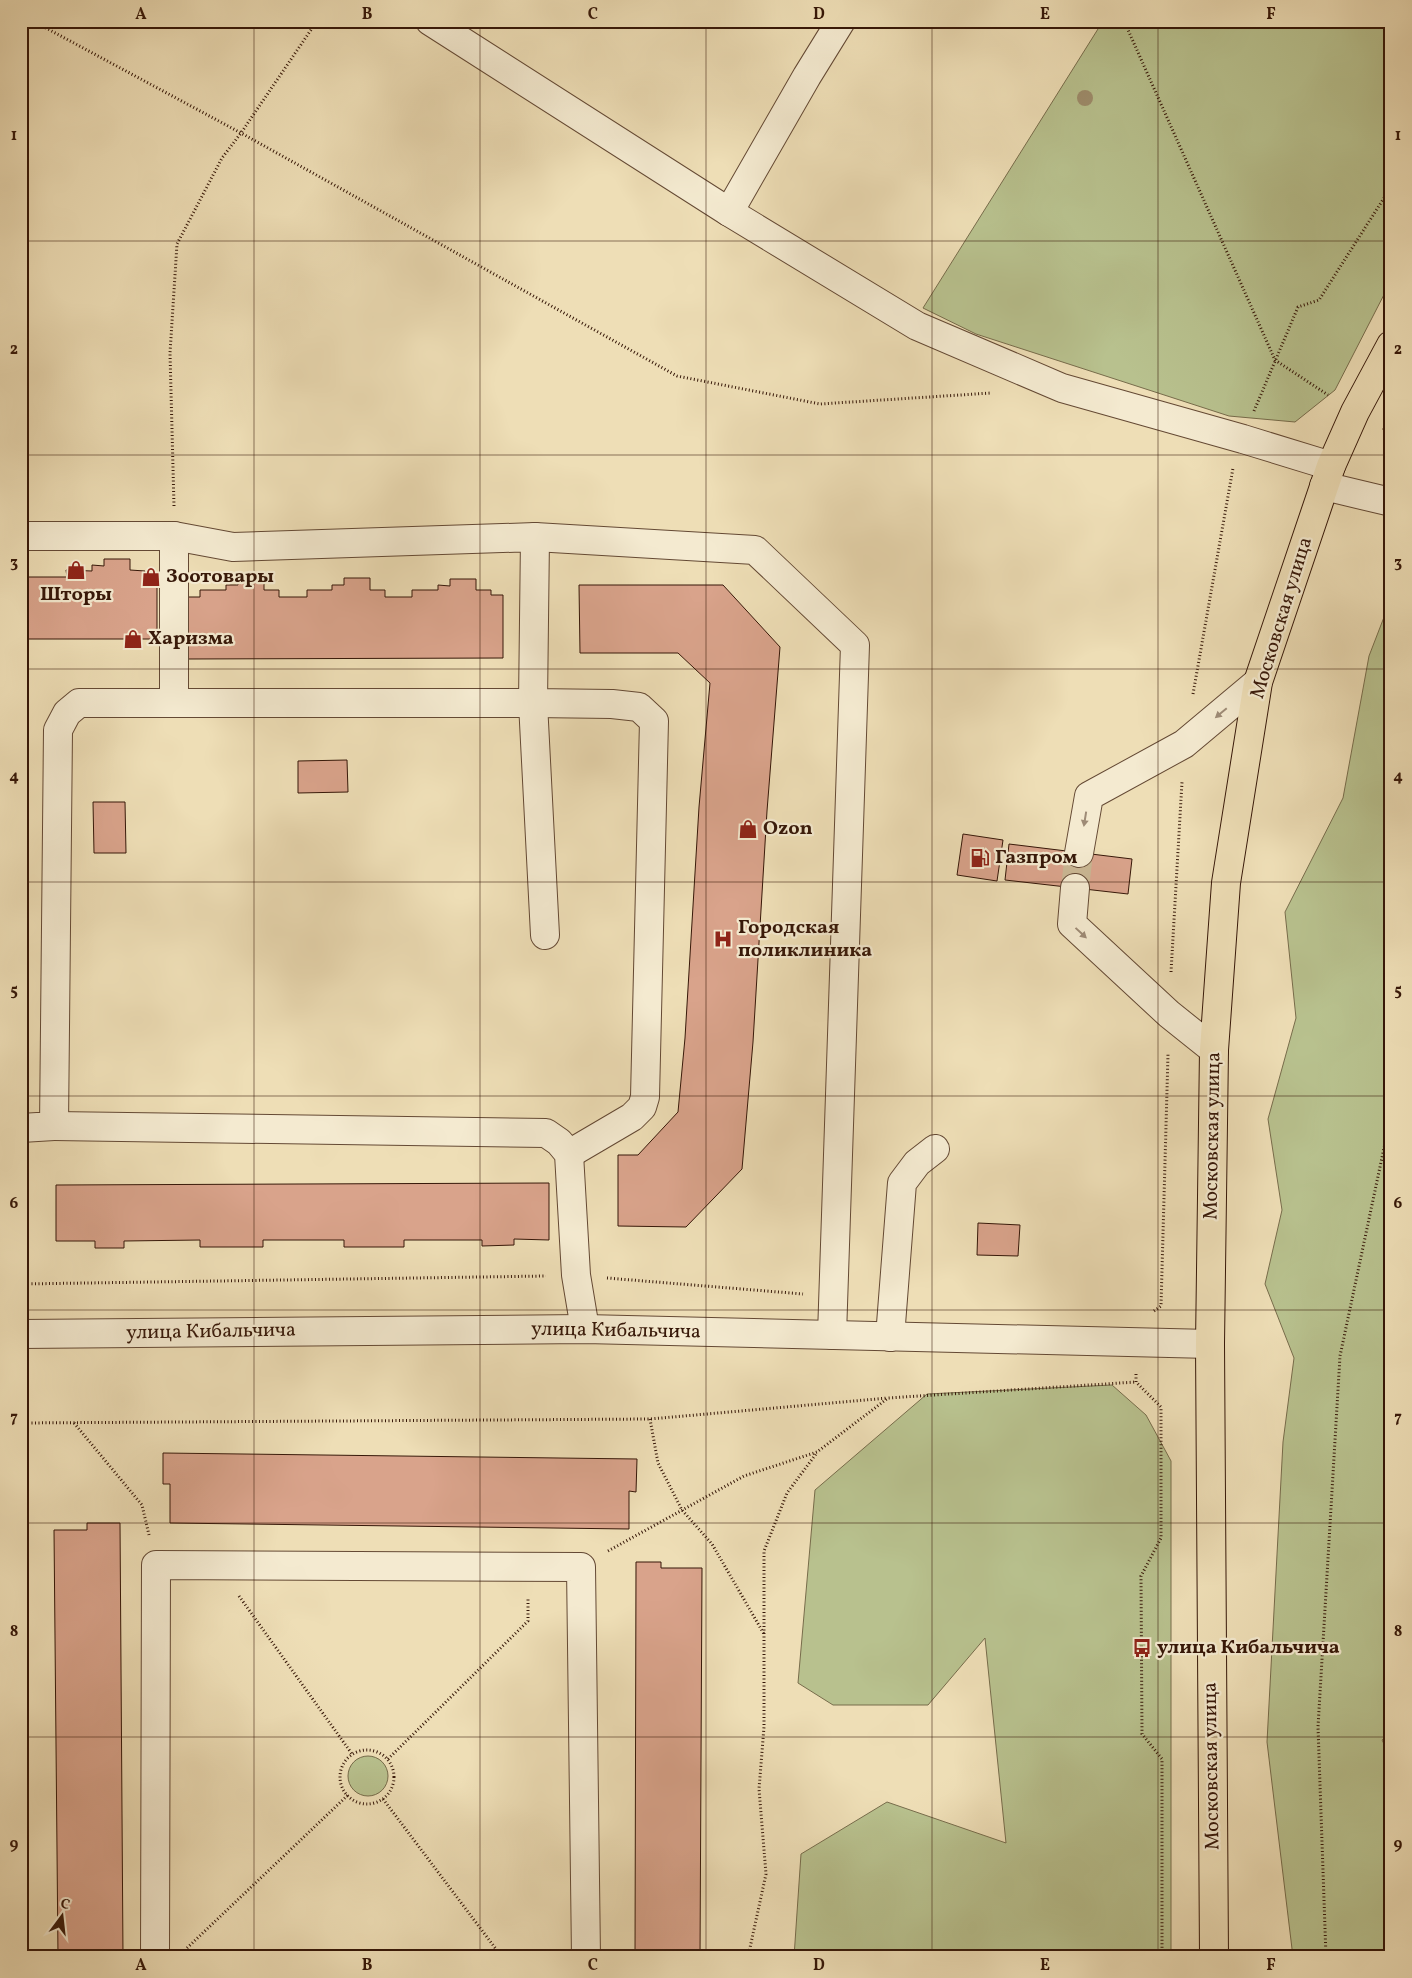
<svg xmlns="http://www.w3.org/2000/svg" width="1412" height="1978" font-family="Vollkorn,serif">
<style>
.green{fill:#b8c18e;stroke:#776c4b}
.building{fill:#d9a38b;stroke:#361708}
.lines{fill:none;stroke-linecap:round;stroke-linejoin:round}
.minor-tunnel{stroke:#c9b693;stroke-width:28;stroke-dasharray:28 14;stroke-linecap:butt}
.minor-casing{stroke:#644934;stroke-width:30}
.major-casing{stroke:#361708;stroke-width:30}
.path{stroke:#361708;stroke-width:3;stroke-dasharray:1 2.5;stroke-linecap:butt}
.minor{stroke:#f4ead0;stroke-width:28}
.major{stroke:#eedeb6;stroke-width:28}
.tree{fill:#9e8d6c}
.oneway{fill:#9e8b76}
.grid{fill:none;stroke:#361708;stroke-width:1;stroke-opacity:0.55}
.labels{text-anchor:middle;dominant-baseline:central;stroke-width:4.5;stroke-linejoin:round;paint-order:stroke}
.poi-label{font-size:20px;font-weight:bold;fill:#361708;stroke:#f4ead0;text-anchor:start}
.street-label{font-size:20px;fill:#361708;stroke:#f4ead0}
.neatline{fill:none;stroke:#361708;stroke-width:2}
.grid-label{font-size:16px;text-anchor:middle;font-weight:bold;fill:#361708}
</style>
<rect width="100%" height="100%" fill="#eedeb6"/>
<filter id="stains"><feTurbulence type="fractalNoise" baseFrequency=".004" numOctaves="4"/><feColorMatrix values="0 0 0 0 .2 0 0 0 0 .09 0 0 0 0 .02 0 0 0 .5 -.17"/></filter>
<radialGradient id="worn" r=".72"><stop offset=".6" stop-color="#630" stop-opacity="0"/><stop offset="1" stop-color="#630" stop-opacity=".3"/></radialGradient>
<!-- green -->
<g class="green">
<path d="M 1103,21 L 1391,21 L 1391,281 L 1335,390 L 1295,422 L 1229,416 L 976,334 L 923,308 Z"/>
<path d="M 1391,599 L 1391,1733 L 1382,1740 L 1391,1758 L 1391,1932 L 1389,1932 L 1390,1957 L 1293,1957 L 1267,1742 L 1283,1442 L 1294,1358 L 1265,1284 L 1282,1210 L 1268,1119 L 1296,1018 L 1285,912 L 1343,798 L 1369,656 Z"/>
<path d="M 1112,1385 L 1146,1415 L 1171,1461 L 1171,1957 L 794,1957 L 801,1854 L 887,1802 L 1006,1843 L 985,1638 L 928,1705 L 833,1705 L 798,1683 L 815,1490 L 927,1394 Z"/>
<circle cx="368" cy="1776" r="20"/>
</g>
<!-- building -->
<g class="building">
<path d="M 104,559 L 130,559 L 130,570 L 145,571 L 145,577 L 157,578 L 157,639 L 21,639 L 21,577 L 67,577 L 66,570 L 92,571 L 92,565 L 104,566 Z"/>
<path d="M 238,578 L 264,578 L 264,590 L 279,590 L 279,597 L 307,597 L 307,590 L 332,590 L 332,585 L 344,585 L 344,578 L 370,578 L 370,590 L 385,590 L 385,597 L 412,597 L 412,590 L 438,590 L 438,585 L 450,586 L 450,579 L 476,579 L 476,590 L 491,590 L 491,595 L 503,595 L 503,658 L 187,659 L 187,597 L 200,597 L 200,590 L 226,590 L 226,585 L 238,585 Z"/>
<path d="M 579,585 L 723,585 L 780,647 L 767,811 L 753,1042 L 742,1169 L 686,1227 L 618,1226 L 618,1155 L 638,1155 L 678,1112 L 685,1038 L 699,807 L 710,683 L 678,653 L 580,653 Z"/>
<rect x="21" y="712" width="6" height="27"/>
<path d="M 347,760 L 348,792 L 298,793 L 298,761 Z"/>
<path d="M 93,802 L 125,802 L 126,853 L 94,853 Z"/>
<rect x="21" y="816" width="6" height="26"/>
<path d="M 963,834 L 1003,840 L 997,881 L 957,875 Z"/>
<path d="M 1009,844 L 1132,859 L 1128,894 L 1005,880 Z"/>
<rect x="21" y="920" width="5" height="26"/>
<rect x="21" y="1024" width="5" height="26"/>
<path d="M 549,1183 L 549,1240 L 514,1239 L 514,1245 L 482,1246 L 482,1240 L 404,1240 L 404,1247 L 344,1247 L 344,1240 L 263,1240 L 263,1247 L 200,1247 L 200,1240 L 124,1241 L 124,1248 L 95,1248 L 95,1241 L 56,1241 L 56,1185 Z"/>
<path d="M 978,1223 L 1020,1225 L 1018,1256 L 977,1255 Z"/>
<path d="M 163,1453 L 637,1459 L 636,1492 L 629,1491 L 629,1529 L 170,1523 L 170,1484 L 163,1484 Z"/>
<path d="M 87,1523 L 120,1523 L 123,1957 L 58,1957 L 54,1530 L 87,1530 Z"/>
<path d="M 636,1562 L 661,1562 L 661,1568 L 702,1568 L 700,1957 L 635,1957 Z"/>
</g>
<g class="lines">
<!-- minor-tunnel -->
<path class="minor-tunnel" d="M 1075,888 L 1079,853"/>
<!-- minor casing -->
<g class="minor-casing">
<g id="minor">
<path d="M 430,21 L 729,212 L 917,326 L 1062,388 L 1243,439 L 1331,466"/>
<path d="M 729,212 L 807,76 L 841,21"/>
<path d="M 1324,486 L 1391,502"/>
<path d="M 21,536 L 174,536 L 233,547 L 535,537 L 533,703 L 612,704 L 639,707 L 654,721 L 645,1097 L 642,1107 L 632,1117 L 569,1154"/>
<path d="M 174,536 L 174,702"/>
<path d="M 535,537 L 755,550 L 855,645 L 832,1335"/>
<path d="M 1079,853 L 1089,796 L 1184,744 L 1258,682"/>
<path d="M 1075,888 L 1072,924 L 1169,1014 L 1214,1050"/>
<path d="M 54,1126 L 546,1133 L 559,1142 L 569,1154 L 576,1275 L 585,1329"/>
<path d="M 21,1128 L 54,1126 L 58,730 L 67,713 L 79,703 L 533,703 L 545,935"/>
<path d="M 21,1334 L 585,1329 L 1210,1344"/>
<path d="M 890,1337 L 902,1183 L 917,1163 L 935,1149"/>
<path d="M 155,1957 L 156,1565 L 581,1567 L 586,1957"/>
</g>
</g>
<!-- major casing -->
<g class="major-casing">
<path id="major" d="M 1214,1957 L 1210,1344 L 1214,1050 L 1226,883 L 1258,682 L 1331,466 L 1355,412 L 1391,345"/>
</g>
<!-- path -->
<g class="path">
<path d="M 33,21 L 241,133 L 677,376 L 820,404 L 991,393"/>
<path d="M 1124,21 L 1275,360 L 1328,395"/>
<path d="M 1254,411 L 1298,307 L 1319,300 L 1391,187"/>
<path d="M 1383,428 L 1391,433"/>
<path d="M 174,506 L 170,353 L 177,244 L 222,158 L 241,133 L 317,21"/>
<path d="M 1193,694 L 1233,468"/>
<path d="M 1171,972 L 1182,782"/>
<path d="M 607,1278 L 803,1294"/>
<path d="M 21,1284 L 546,1276"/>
<path d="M 1154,1311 L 1161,1306 L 1168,1054"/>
<path d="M 1136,1374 L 1136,1382 L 1161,1407 L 1161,1538 L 1141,1576 L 1142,1734 L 1162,1759 L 1162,1957"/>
<path d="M 650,1419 L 658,1463 L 682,1510 L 712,1544 L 764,1634"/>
<path d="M 21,1423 L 650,1419 L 888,1398"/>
<path d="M 74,1423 L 142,1505 L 149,1535"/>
<path d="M 608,1551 L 744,1476 L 817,1452 L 888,1398 L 1136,1382"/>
<path d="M 239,1596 L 352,1754"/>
<circle cx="367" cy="1777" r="27"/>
<path d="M 388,1759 L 528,1621 L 528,1598"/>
<path d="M 383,1799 L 502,1957"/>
<path d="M 187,1948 L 348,1795"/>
<path d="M 748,1957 L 766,1874 L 759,1789 L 764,1727 L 764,1551 L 787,1493 L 816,1454"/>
<path d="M 1326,1957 L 1318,1727 L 1340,1356 L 1391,1115"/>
</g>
<!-- minor -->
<use href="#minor" class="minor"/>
<!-- major -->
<use href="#major" class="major"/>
</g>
<!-- trees -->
<circle class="tree" cx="1085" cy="98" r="8"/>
<!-- one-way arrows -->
<defs><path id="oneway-solid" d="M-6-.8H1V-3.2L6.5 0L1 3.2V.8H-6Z" transform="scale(1.25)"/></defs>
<g class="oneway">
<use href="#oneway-solid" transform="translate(1221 713) rotate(140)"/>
<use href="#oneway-solid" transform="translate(1085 819) rotate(99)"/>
<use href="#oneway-solid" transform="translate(1081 933) rotate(43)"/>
</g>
<!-- grid -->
<path class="grid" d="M 254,21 L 254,1957M 480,21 L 480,1957M 706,21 L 706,1957M 932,21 L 932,1957M 1158,21 L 1158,1957M 21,241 L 1391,241M 21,455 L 1391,455M 21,669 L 1391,669M 21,882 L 1391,882M 21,1096 L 1391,1096M 21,1310 L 1391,1310M 21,1523 L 1391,1523M 21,1737 L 1391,1737"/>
<!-- icons -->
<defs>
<g id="shop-bare" transform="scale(1.5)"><path d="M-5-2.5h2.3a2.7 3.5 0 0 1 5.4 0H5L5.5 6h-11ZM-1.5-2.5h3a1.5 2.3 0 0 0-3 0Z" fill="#8f2418" stroke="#f4ead0" stroke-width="2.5" paint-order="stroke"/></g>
<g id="fuel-bare" transform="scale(1.5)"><path d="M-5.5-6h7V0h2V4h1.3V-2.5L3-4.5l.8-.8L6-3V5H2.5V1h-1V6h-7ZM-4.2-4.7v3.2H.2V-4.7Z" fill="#8f2418" stroke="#f4ead0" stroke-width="2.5" paint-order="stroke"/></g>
<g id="hospital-bare" transform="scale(1.5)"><path d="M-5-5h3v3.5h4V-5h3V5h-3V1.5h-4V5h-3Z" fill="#8f2418" stroke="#f4ead0" stroke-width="2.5" paint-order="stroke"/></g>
<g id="bus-bare" transform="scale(1.5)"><path d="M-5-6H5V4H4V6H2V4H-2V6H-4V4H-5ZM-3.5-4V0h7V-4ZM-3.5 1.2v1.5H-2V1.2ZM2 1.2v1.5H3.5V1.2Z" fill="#8f2418" stroke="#f4ead0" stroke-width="2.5" paint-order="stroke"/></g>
</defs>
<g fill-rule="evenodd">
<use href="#shop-bare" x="76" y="570"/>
<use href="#shop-bare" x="151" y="577"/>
<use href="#shop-bare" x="133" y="639"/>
<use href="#shop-bare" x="748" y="829"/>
<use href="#fuel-bare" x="980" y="858"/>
<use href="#hospital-bare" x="723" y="939"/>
<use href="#bus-bare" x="1142" y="1648"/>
</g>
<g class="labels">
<!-- poi labels -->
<g class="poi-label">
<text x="166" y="577">Зоотовары</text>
<text x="76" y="595" text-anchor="middle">Шторы</text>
<text x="148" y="639">Харизма</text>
<text x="763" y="829">Ozon</text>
<text x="995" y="858">Газпром</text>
<text x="738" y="928">Городская<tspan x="738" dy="23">поликлиника</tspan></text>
<text x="1157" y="1648">улица Кибальчича</text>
</g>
<!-- street labels -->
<g class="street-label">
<text transform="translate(1282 618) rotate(-73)">Московская улица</text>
<text transform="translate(1213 1136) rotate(-89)">Московская улица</text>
<text transform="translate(616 1331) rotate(1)">улица Кибальчича</text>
<text transform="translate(211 1332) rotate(-1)">улица Кибальчича</text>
<text transform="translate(1212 1766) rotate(-91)">Московская улица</text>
</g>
</g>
<!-- margin -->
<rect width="1412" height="1978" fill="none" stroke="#eedeb6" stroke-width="55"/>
<!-- north arrow -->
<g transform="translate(62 1916) rotate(15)" stroke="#f4ead0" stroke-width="4" paint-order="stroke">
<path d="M0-4L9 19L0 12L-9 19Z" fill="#361708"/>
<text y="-8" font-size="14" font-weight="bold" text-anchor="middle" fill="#361708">С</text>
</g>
<rect x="28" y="28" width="1356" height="1922" class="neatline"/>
<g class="grid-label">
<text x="141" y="19">A</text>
<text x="367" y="19">B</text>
<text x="593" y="19">C</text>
<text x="819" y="19">D</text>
<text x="1045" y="19">E</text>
<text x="1271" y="19">F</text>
<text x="14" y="140">1</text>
<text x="1398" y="140">1</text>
<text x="14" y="354">2</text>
<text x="1398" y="354">2</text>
<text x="14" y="567">3</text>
<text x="1398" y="567">3</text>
<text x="14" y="781">4</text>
<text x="1398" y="781">4</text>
<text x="14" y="995">5</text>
<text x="1398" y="995">5</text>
<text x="14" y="1208">6</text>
<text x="1398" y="1208">6</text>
<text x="14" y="1422">7</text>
<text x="1398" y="1422">7</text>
<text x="14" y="1636">8</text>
<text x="1398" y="1636">8</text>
<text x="14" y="1849">9</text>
<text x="1398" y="1849">9</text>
<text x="141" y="1970">A</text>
<text x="367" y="1970">B</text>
<text x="593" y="1970">C</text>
<text x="819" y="1970">D</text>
<text x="1045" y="1970">E</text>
<text x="1271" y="1970">F</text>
</g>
<rect width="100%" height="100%" filter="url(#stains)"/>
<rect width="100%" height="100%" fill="url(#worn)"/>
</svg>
